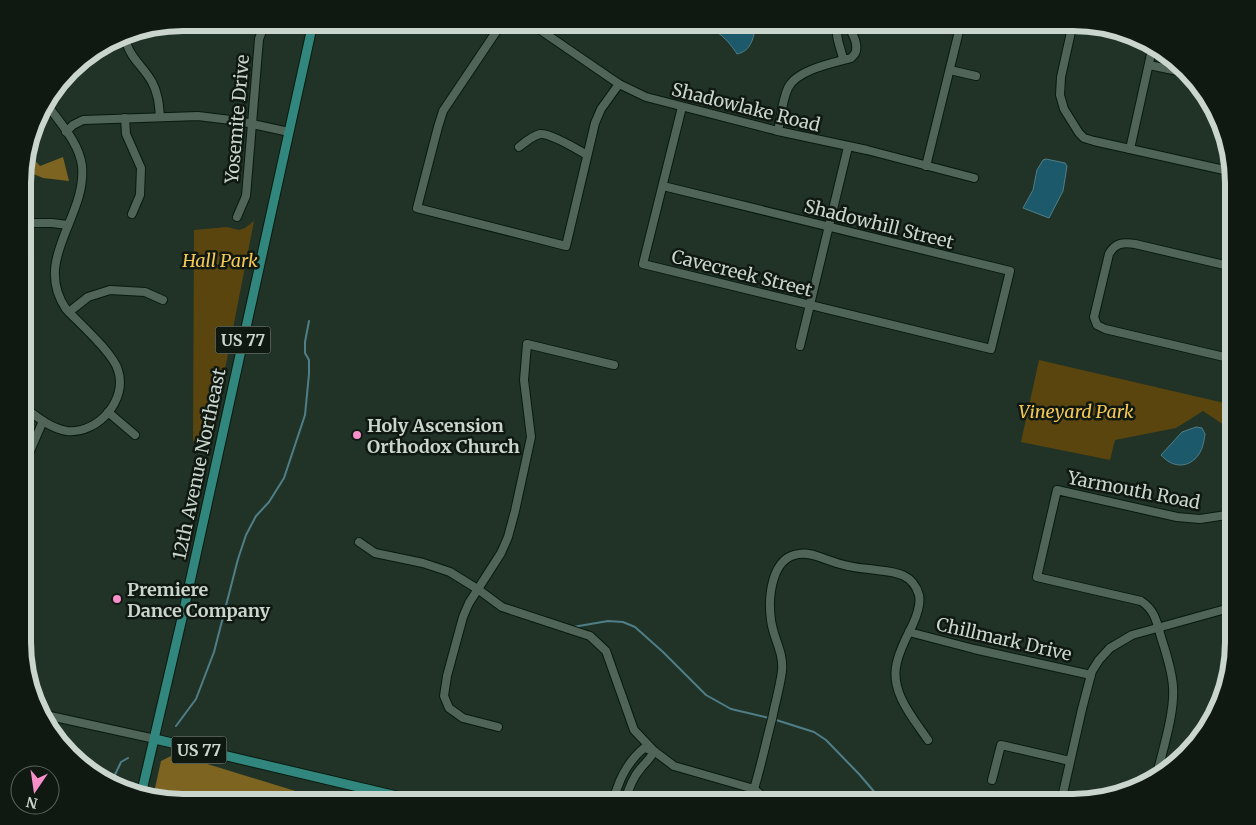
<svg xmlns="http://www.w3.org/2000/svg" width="1256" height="825" font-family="Merriweather,serif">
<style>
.green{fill:#5a450e}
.forest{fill:#7d6420}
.water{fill:#1c596b;stroke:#507e88}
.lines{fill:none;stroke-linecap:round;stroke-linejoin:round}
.stream{stroke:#507e88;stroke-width:2}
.minor-casing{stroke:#081a0f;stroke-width:10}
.major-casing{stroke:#081a0f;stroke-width:11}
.minor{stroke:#506557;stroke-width:8}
.major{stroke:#31877d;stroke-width:9}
.poi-dot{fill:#f98fca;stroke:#101812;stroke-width:2}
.labels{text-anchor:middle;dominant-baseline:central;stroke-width:5;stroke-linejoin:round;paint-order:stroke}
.shield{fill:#101812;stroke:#929d95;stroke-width:1}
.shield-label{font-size:16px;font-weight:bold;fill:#cad6cd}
.street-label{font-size:18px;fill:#cad6cd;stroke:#101812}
.park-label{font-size:18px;font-style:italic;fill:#f7c953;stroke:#101812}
.poi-label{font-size:18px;font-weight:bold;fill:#cad6cd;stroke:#101812;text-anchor:start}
.rim{fill:none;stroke:#cad6cd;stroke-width:6}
</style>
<rect width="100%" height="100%" fill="#203326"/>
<!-- green -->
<g class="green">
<path d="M 254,221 L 210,446 L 193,441 L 194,230 L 227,227 L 239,230 L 245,228 Z"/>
<path d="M 1039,360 L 1233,405 L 1233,431 L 1203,411 L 1176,428 L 1115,440 L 1110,460 L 1021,442 Z"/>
</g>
<!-- forest -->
<g class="forest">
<path d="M 27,152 L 40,166 L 63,157 L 69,181 L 43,178 L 24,170 L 24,163 Z"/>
<path d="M 175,754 L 331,802 L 183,802 L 153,797 L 161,761 Z"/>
</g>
<!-- water -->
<g class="water">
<path d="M 696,23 L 756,23 C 754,36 752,51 737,54 C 729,41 713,24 697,26 Z"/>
<path d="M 1046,159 L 1065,163 L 1067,166 L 1063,191 L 1049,218 L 1023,208 L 1033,190 L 1037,170 L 1043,160 Z"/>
<path d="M 1196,427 L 1202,428 L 1205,434 C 1204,441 1203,448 1199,454 C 1189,469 1172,468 1161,455 L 1182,432 Z"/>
</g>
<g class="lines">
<!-- stream -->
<g class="stream">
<path d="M 573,627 L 608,621 L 623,622 L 635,627 L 663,652 L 706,695 L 731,709 L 769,718"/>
<path d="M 773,719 L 814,732 L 826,740 L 859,774 L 877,795 L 888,802"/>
<path d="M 176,726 L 196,699 L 214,652 L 238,559 L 246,535 L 256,516 L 269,502 L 284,478 L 305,415 L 309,374 L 309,360 L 305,353 L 305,342 L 309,321"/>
<path d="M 111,783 L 121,762 L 128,758"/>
</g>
<!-- minor casing -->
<g class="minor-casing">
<g id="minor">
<path d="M 502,23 L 443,111 L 438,127 L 417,208 L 566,246 L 595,123 L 601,109 L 619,84"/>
<path d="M 530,23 L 619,84 L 646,97 L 778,131 L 867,150 L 974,178"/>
<path d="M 1073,23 L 1061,77 L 1060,95 L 1064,109 L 1079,133 L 1084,138 L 1094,141 L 1233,172"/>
<path d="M 125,34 C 127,57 142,64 152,82 C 158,93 159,104 160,117"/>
<path d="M 1149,65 L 1183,72"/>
<path d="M 950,70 L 976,76"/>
<path d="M 125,118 L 126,134 L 141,168 L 140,195 L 132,214"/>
<path d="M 778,131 C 781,117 782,101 788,88 C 796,70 833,63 851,58 C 853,56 855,55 856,51 C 858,43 851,27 844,24 L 838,26 C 834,36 842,50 843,60"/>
<path d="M 66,132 L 73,125 L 83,120 L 198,116 L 239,121 L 289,132"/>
<path d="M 519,147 C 525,142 532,136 540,134 C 550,133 577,149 587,155"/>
<path d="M 1130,149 L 1153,45"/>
<path d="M 926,166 L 961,23"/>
<path d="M 663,186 L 1010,271 L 991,349 L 643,264 L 682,107"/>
<path d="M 237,217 L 246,196 L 259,39 L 265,23"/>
<path d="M 24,223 L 52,223 L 68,225"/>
<path d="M 1233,267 L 1135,244 C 1123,242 1115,243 1109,254 L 1094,317 L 1097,325 L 1105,329 L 1233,359"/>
<path d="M 69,312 L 88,297 L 110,290 L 145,292 L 163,300"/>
<path d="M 800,346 L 848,147"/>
<path d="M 24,407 C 37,417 50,428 67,431 C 98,434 128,400 118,370 C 113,353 80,324 66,309 C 32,259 87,217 82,166 C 79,142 59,122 46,103"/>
<path d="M 108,412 L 135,435"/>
<path d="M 24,465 L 43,421"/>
<path d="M 359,542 L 375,553 L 423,563 L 450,572 L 479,590 L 502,607 L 590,636 L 606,651 L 634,730 L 654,751 L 674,766 L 754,789 L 769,802"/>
<path d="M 909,632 L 974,649 L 1091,675"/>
<path d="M 41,714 L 155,739"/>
<path d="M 498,727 L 463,718 L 449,708 L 444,696 L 447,676 L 463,617 L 469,603 L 501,553 L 508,537 L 515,511 L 531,437 L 524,380 L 527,344 L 614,365"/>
<path d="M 1156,778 C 1162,752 1175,713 1173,687 C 1172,670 1166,653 1161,637 C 1157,623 1155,610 1141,601 L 1037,577 L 1057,490 L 1177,517 L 1200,519 L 1233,514"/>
<path d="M 992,780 L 1001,745 L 1070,761"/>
<path d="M 754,789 C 761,766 766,742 772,719 C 775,703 780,687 782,671 C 784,652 773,638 771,620 C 768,598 771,557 799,554 C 810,552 819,557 828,560 C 841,565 855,568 869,569 C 889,572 912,570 919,595 C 921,604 917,615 913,624 C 907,636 900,649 897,662 C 889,691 913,718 928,740"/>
<path d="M 613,802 C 618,781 627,762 644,748 L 654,751 C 651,758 646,762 641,768 C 633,777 628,790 625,802"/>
<path d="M 1061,802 L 1082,709 L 1092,671 L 1099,660 L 1110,648 L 1132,635 L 1233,607"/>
</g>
</g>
<!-- major casing -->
<g class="major-casing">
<g id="major">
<path d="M 155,739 L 422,802"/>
<path d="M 141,795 L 183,614 L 313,23"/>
</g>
</g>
<!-- minor -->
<use href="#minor" class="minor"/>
<!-- major -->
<use href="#major" class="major"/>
</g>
<!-- markers -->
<g class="poi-dot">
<circle cx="357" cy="435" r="5"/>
<circle cx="117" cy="599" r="5"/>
</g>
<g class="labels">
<!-- shield labels -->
<g class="shield">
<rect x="215.5" y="326.5" width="55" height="27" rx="4"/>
<rect x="171.5" y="736.5" width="55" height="27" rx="4"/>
</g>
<g class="shield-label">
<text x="243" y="340">US 77</text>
<text x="199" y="750">US 77</text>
</g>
<!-- street labels -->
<g class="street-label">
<text transform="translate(746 107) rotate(14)">Shadowlake Road</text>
<text transform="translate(237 119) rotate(-85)">Yosemite Drive</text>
<text transform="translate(879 224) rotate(14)">Shadowhill Street</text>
<text transform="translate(742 273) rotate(14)">Cavecreek Street</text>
<text transform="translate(199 464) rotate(-78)">12th Avenue Northeast</text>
<text transform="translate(1134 490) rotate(11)">Yarmouth Road</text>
<text transform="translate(1004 639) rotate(13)">Chillmark Drive</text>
</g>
<!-- park labels -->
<g class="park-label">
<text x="220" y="260">Hall Park</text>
<text x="1076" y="411">Vineyard Park</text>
</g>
<!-- poi labels -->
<g class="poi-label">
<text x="367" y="425">Holy Ascension<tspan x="367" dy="21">Orthodox Church</tspan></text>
<text x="127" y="589">Premiere<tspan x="127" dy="21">Dance Company</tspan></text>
</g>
</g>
<!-- crop -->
<path d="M0 0H1256V825H0ZM183 31H1073A152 152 0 0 1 1225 183V642A152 152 0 0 1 1073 794H183A152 152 0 0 1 31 642V183A152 152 0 0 1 183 31Z" fill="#101812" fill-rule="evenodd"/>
<path class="rim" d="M183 31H1073A152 152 0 0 1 1225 183V642A152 152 0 0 1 1073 794H183A152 152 0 0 1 31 642V183A152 152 0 0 1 183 31Z"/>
<!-- north arrow -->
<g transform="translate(35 790) rotate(193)"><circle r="24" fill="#101812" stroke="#5a645d"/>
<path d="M0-4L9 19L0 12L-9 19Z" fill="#f98fca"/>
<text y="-8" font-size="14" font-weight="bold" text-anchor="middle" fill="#cad6cd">N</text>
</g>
</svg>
